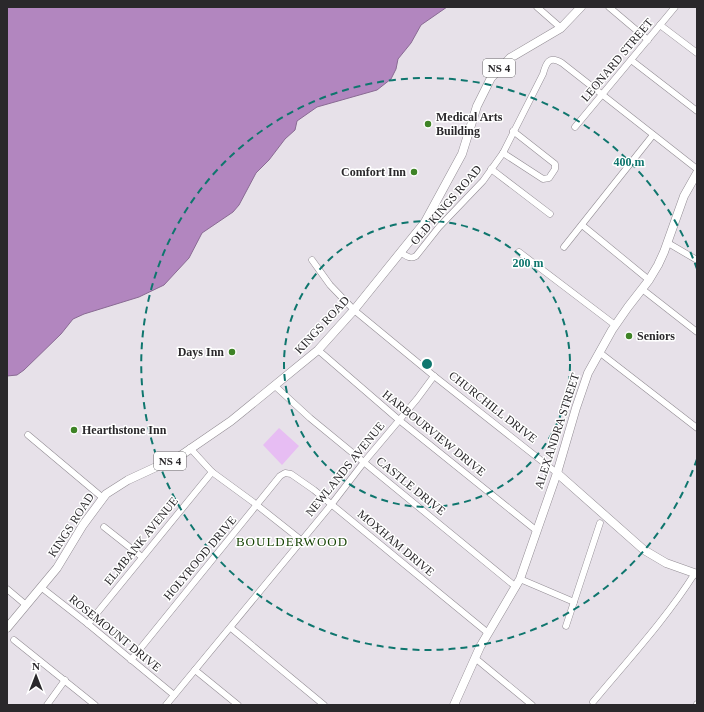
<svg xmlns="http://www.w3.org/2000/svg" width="704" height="712" font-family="'Times New Roman',serif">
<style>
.green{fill:#e7bdf3}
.water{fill:#b286bf;stroke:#896a93}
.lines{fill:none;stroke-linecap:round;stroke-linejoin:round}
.minor-casing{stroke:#938d94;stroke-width:7}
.major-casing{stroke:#938d94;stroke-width:9}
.minor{stroke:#fff;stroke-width:6}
.major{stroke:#fff;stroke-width:8}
.ring{fill:none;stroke:#0f766e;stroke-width:2;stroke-dasharray:7 5}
.poi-dot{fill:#3e8326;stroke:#fff;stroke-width:1.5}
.labels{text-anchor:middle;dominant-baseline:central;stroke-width:3;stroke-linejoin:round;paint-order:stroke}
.shield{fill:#fff;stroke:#6a686b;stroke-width:1}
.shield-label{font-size:11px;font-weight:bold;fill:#2a282b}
.street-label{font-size:12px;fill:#2a282b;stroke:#fff}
.poi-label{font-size:12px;font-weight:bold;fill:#2a282b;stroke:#fff;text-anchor:start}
.neighbourhood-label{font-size:13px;letter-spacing:1px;fill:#184406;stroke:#fff}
.centre{fill:#0f766e;stroke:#fff;stroke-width:2}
.ring-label{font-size:12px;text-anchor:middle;font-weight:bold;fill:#0f766e;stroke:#fff;stroke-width:3;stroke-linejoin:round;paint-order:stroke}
</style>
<rect width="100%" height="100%" fill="#e7e1e9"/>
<!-- green -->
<path class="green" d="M 279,428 L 299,446 L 282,465 L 263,445 Z"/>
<!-- water -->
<path class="water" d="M 7,7 L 447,7 L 421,25 L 411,43 L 398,59 L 396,69 L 391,79 L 377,90 L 317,107 L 297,121 L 295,130 L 285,139 L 269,160 L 256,173 L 239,205 L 233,212 L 202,233 L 189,258 L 164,285 L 139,297 L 84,314 L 73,319 L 61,334 L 24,370 L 17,375 L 7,376 Z"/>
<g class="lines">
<!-- minor casing -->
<g class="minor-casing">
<g id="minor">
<path d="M 537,7 L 561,28"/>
<path d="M 609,7 L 648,40"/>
<path d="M 660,25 L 697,53"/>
<path d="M 631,60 L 697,111"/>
<path d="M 575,127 L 675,7"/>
<path d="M 503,153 L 543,179 L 549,178 L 555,169 L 555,164 L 513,131"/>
<path d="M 491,169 L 550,214"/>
<path d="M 582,225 L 649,280"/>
<path d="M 668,243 L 697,260"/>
<path d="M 564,247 L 653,135"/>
<path d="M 400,252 C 405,255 410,260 416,256 L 439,227 L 483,181 L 503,153 L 543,74 C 546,63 549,55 562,63 L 697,169"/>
<path d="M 519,252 L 615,325"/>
<path d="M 312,260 L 330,285 L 354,310 L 434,376 L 557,473"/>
<path d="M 642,289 L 697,332"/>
<path d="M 318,350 L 399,420 L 537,531"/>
<path d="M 599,352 L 697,428"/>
<path d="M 275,386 L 310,418 L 516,587"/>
<path d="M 28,435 L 103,498"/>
<path d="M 190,448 L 212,472 L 253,502 L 301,540"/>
<path d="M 104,527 L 142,557"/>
<path d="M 520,579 L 574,602"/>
<path d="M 42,588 L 88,624 L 174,695"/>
<path d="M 7,589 L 26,605"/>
<path d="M 88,624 L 212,472"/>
<path d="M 566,626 L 600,523"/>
<path d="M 231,628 L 324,705"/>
<path d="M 14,640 L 95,705"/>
<path d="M 475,658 L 532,705"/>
<path d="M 131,660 L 280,476 L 285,473 L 291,474 L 314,490 L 488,633"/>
<path d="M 195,670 L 238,705"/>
<path d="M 593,702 C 628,660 666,619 695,573"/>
<path d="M 47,705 L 65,680"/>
<path d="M 166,705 L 331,505 L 364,462 L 417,399 L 434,376"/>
<path d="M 697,705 L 697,704"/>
</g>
</g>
<!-- major casing -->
<g class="major-casing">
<g id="major">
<path d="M 557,473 L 644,550 L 666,563 L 697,574"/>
<path d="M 7,628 L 57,568 L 83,525 L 106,494 L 128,480 L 180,456 L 231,421 L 318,350 L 354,310 L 425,222 L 462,154 L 477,106 L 491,78 L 510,58 L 561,28 L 581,7"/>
<path d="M 454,705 L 480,647 L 520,579 L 557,473 L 576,408 L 588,373 L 612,330 L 628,307 L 649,280 L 658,265 L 664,252 L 684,196 L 697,173"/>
</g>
</g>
<!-- minor -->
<use href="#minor" class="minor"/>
<!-- major -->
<use href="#major" class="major"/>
</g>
<!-- distance rings -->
<g class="ring">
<circle cx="427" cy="364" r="143"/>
<path d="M697 459A286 286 0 1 1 697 269"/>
</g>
<!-- markers -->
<g class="poi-dot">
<circle cx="428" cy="124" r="4"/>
<circle cx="414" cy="172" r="4"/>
<circle cx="629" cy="336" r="4"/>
<circle cx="232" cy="352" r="4"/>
<circle cx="74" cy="430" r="4"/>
</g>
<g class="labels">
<!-- shield labels -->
<g class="shield">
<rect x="483" y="59" width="32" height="18" rx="3"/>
<rect x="154" y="452" width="32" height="18" rx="3"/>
</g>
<g class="shield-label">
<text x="499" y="68">NS 4</text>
<text x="170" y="461">NS 4</text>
</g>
<!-- street labels -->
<g class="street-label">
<text transform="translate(617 60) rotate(-50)">LEONARD STREET</text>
<text transform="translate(446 205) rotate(-49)">OLD KINGS ROAD</text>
<text transform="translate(322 325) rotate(-47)">KINGS ROAD</text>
<text transform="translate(493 407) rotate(38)">CHURCHILL DRIVE</text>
<text transform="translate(557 431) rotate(-72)">ALEXANDRA STREET</text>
<text transform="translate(434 433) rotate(39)">HARBOURVIEW DRIVE</text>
<text transform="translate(345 469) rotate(-51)">NEWLANDS AVENUE</text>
<text transform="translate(411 486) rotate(39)">CASTLE DRIVE</text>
<text transform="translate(71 525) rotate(-57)">KINGS ROAD</text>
<text transform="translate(141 541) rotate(-51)">ELMBANK AVENUE</text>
<text transform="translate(396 543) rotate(40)">MOXHAM DRIVE</text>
<text transform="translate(200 558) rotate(-50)">HOLYROOD DRIVE</text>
<text transform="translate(115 633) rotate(39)">ROSEMOUNT DRIVE</text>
</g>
<!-- poi labels -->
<g class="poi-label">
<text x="436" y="117">Medical Arts<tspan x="436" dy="14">Building</tspan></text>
<text x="406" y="172" text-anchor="end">Comfort Inn</text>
<text x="637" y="336">Seniors</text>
<text x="224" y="352" text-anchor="end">Days Inn</text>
<text x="82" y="430">Hearthstone Inn</text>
</g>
<!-- neighbourhood labels -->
<g class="neighbourhood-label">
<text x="292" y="541">BOULDERWOOD</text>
</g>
</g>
<circle cx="427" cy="364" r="6" class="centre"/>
<g class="ring-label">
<text x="629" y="166">400 m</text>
<text x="528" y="267">200 m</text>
</g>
<!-- border -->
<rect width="704" height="712" fill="none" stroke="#2a282b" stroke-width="16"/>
<!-- north arrow -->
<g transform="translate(36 676)" stroke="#ffffff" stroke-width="3" paint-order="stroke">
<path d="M0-3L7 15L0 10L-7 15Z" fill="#2a282b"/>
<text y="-6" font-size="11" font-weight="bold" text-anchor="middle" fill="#2a282b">N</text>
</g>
</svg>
